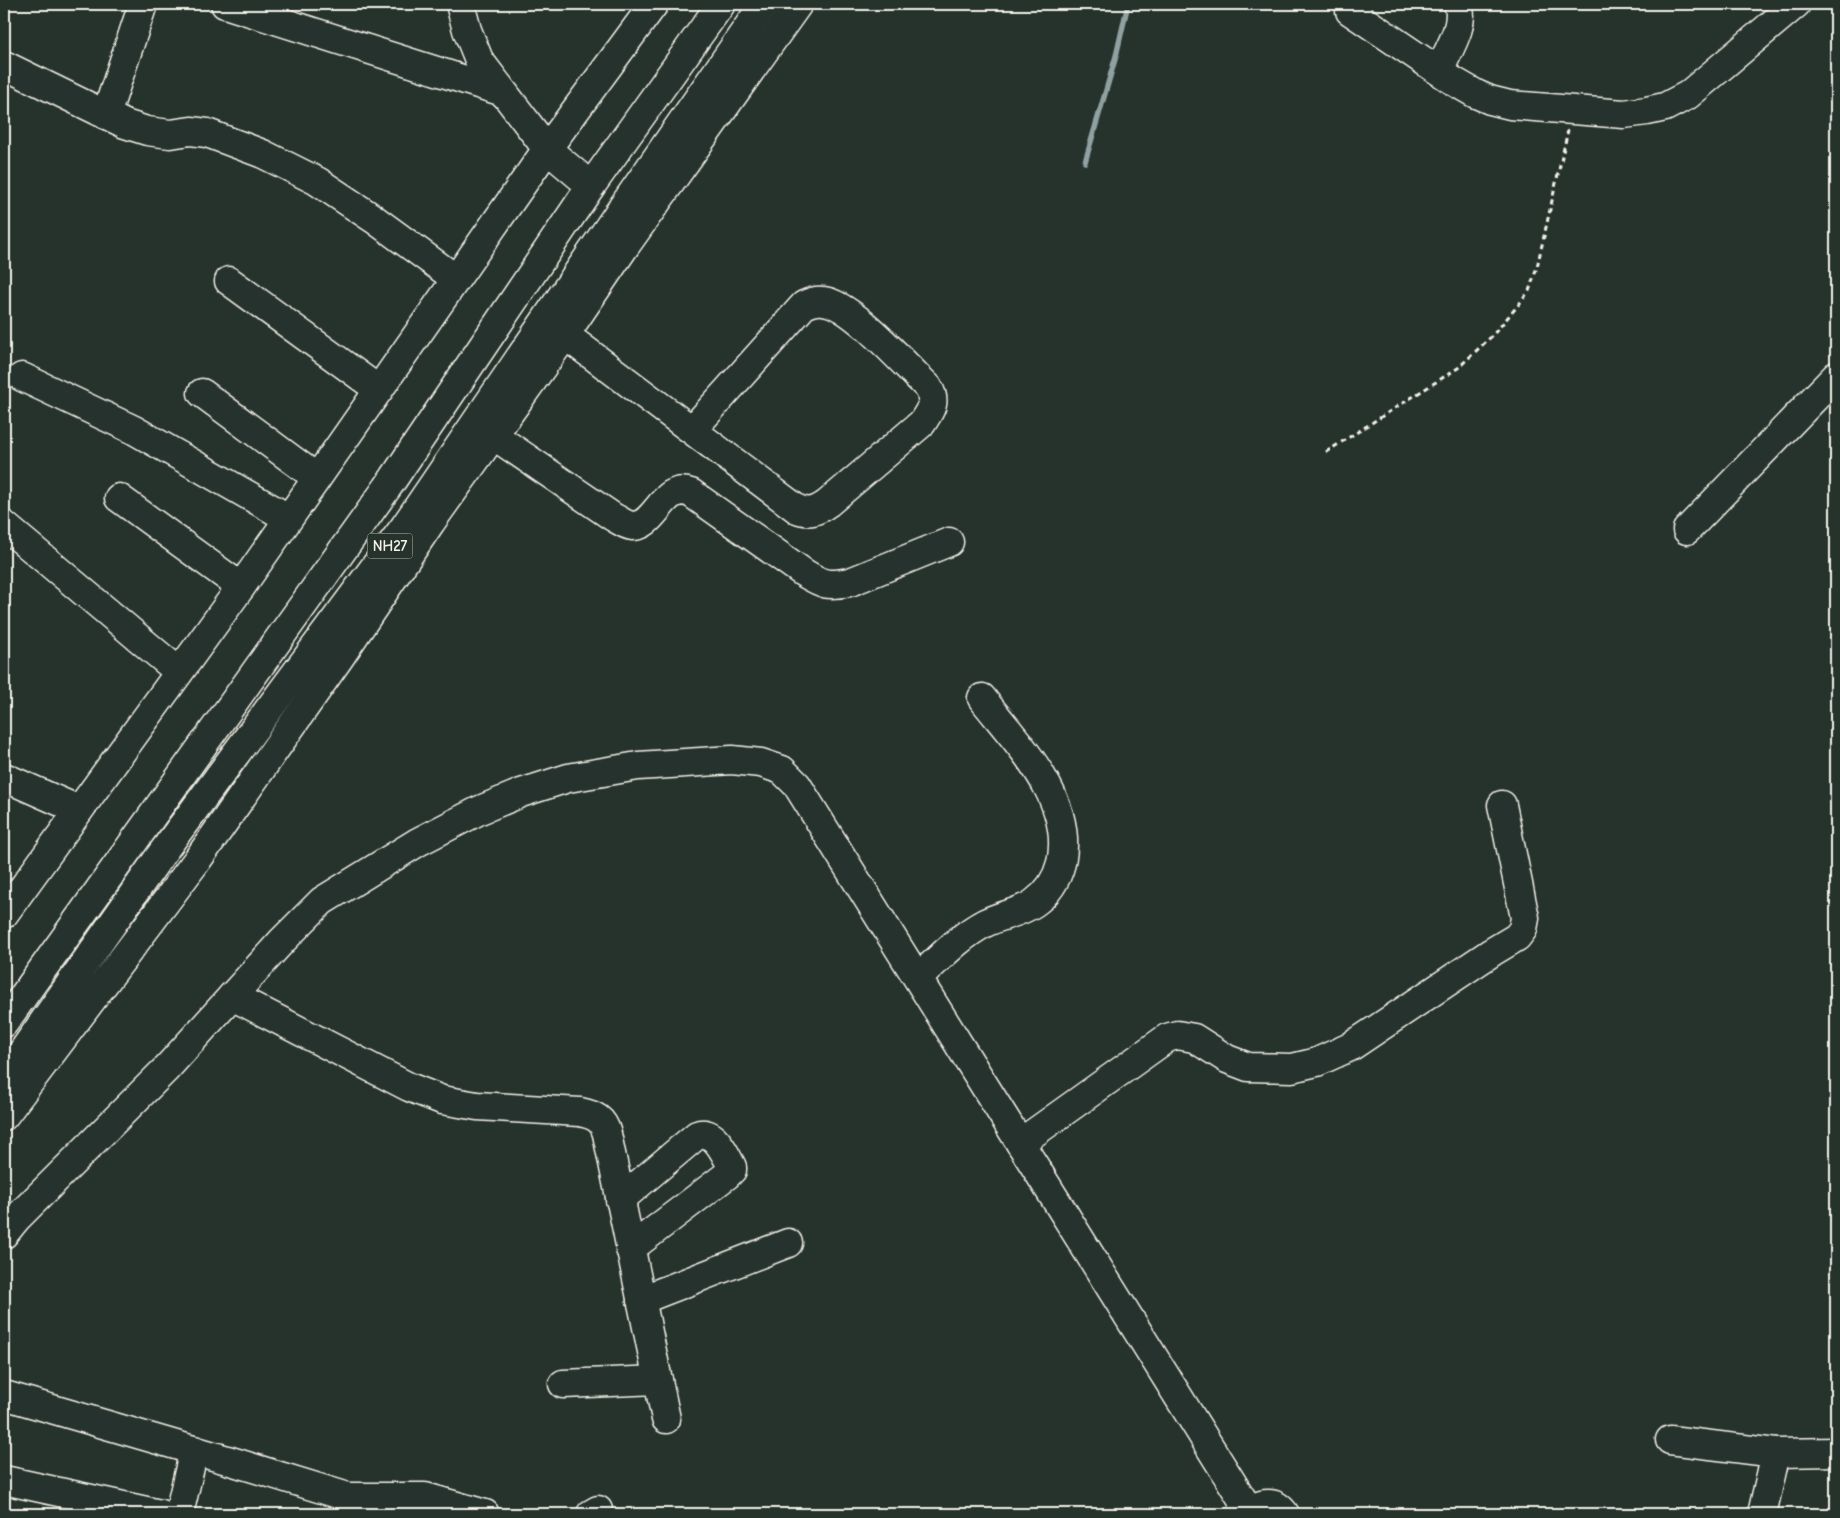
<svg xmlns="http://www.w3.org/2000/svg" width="1840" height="1518" font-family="'Comic Neue',sans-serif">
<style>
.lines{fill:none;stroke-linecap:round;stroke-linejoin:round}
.stream{stroke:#8fa1a1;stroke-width:5.5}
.minor-casing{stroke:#f4f1e8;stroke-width:31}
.highway-casing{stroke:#f4f1e8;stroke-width:31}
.path{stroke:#f4f1e8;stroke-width:3;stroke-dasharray:5 4;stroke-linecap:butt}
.minor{stroke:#26332d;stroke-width:28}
.highway{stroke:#26332d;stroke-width:28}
.labels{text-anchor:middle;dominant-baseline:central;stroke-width:5;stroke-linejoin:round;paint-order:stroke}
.shield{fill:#26332d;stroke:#b6b8b0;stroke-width:1}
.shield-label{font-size:15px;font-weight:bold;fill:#f4f1e8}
</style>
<rect width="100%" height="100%" fill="#26332d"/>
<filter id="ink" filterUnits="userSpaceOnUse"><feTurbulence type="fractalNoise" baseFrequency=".02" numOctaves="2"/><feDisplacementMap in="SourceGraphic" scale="10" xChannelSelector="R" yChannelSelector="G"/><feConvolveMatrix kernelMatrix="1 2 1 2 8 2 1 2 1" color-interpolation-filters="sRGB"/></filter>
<g filter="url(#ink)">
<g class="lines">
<!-- stream -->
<path class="stream" d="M 1085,162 L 1116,56 L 1128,4"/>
<!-- minor casing -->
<g class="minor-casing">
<g id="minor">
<path d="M 225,4 L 503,92"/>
<path d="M 460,4 L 467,30 L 479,60 L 547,149 L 591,186"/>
<path d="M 1350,11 L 1455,82 L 1476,94 L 1490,100 L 1510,105 L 1624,114 L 1647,111 L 1665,107 L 1688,95 L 1796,4"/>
<path d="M 4,65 L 125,124 L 147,131 L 170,134 L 191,131 L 207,133 L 263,154 L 317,181 L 374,219 L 456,279"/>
<path d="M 1439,71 C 1447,52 1466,25 1458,4"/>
<path d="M 106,115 L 143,4"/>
<path d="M 229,281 L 379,390"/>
<path d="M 565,335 L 797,509 C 810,514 817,511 828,503 L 922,423 C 931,409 937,402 928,387 C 906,366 851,303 823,301 C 816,300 811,302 804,305 L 692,430"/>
<path d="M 22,377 L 134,430 L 288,518"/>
<path d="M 202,393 L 317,478"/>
<path d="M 493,435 L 613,517 C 619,520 625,525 632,526 C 657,527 662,482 691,493 L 804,573 C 824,585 827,586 850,582 L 949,542"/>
<path d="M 119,498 L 241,587"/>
<path d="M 4,525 L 179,672"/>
<path d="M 1687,530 L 1836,376"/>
<path d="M 4,777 L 79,810"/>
<path d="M 4,914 L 241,587 L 547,149 L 654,4"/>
<path d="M 918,978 C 939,959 960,936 985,923 C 1001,915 1020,913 1034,903 C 1048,893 1057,879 1061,863 C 1075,800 1018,744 982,698"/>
<path d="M 232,996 L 409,1087 L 442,1100 L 477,1106 L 580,1112 C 595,1115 603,1119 607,1134 L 666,1419"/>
<path d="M 4,1116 L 198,859 L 340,657 L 431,522 L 558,345 L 626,245 L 798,4"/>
<path d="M 1020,1143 L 1167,1038 L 1177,1035 L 1194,1038 L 1227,1059 L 1248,1067 L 1292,1068 L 1317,1062 L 1350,1047 L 1492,952 L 1517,937 L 1523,929 L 1525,918 L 1502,805"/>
<path d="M 620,1200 L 697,1135 C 714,1128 725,1153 732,1167 L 732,1170 L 727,1175 L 630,1249"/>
<path d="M 4,1234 L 17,1218 L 166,1069 L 282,941 L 322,901 L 418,842 L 480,810 L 521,793 L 568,778 L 638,766 L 732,760 L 761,763 L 782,770 L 797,785 L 1249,1510"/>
<path d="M 641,1300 L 788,1243"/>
<path d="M 563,1384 L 658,1380"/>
<path d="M 4,1395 L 234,1462 L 348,1497 L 425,1497 L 485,1514"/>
<path d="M 1670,1440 L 1776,1453 L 1836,1452"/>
<path d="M 4,1480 L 160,1514"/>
<path d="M 179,1514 L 194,1450"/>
<path d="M 591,1514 L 598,1510"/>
<path d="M 1241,1514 C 1256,1506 1273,1496 1285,1514"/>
<path d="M 1762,1514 L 1776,1453"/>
</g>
</g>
<!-- highway casing -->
<g class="highway-casing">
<g id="highway">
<path d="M 4,1023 L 387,488 L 591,186 L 721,4"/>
<path d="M 4,1078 L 162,853 L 405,526 L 615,218 L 764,4"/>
</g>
</g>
<!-- path -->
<path class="path" d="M 1326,452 L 1458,368 L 1492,336 L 1520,303 L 1529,291 L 1537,267 L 1568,130"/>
<!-- minor -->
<use href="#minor" class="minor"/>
<!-- highway -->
<use href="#highway" class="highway"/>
</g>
</g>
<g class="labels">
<!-- shield labels -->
<rect class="shield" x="367.5" y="533.5" width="45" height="25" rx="4"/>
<g class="shield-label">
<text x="390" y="546">NH27</text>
</g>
</g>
<!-- margin -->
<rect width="1840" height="1518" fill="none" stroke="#26332d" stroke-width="20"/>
<rect x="10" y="10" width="1820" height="1498" fill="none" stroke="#f4f1e8" stroke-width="2" filter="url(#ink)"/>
</svg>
